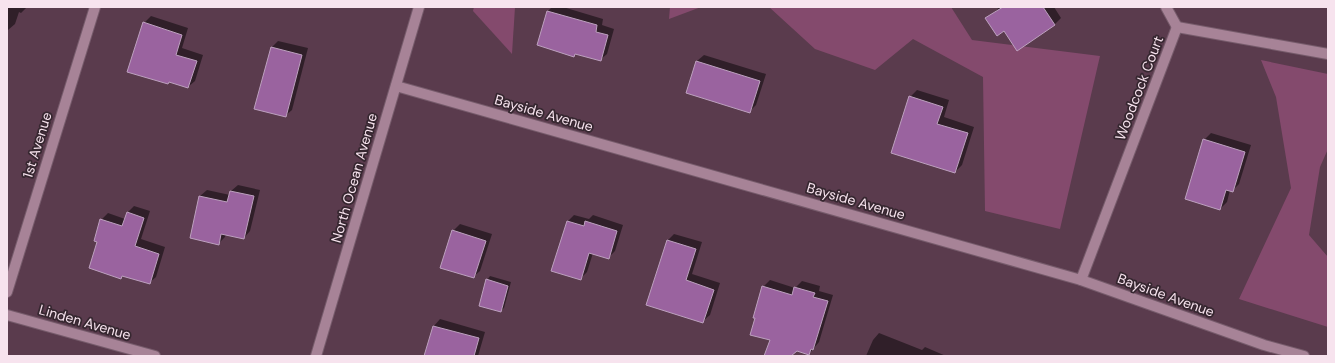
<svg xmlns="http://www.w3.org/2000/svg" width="1335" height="363" font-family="'DM Sans',sans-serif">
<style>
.green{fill:#844a6d}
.shadow{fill:#0007}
.building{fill:#9a639f;stroke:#bda1bf}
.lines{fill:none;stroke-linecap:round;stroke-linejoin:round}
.street-casing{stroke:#765b6b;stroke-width:12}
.secondary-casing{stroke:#765b6b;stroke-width:12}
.street{stroke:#a78397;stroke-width:10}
.secondary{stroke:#a78397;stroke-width:10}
.labels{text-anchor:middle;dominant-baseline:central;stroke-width:3.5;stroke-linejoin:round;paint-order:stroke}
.street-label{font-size:14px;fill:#f7e3ee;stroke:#362730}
</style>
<rect width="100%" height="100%" fill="#5a3b4d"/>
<g class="green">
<polygon points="474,7 515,7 512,54 473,11"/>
<polygon points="670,7 701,7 669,19"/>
<polygon points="769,7 951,7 972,40 1100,56 1060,229 985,211 983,77 913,39 875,70 815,49"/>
<polygon points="1261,60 1328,74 1328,149 1320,167 1309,235 1328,257 1328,327 1239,299 1291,188 1276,97"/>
</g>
<g class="shadow">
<polygon points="7,7 27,7 21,13 19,12 15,24 8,30"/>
<polygon points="552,7 563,7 603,19 602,25 614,29 607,54 600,60 576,53 574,55 548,11"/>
<polygon points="997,7 1054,7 1061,18 1055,24 1017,49 1004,30 987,19 998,9"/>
<polygon points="151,16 188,28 182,48 203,55 195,81 188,87 170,81 168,83 144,23"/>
<polygon points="278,41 308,48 292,110 285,116 272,47"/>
<polygon points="704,55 766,74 756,105 749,112 687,92 697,61"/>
<polygon points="917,90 949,100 944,117 974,127 962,165 955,172 910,97"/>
<polygon points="1211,133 1251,145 1239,184 1232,191 1230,190 1227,202 1220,209 1204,140"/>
<polygon points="238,185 260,190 250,231 244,238 226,234 225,237 218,244 200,196 207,190 230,195 231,191"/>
<polygon points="134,206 150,211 141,239 165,247 156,277 149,283 123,275 121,277 98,242 101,220 108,213 125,219 128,212"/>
<polygon points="574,215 589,219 593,215 623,225 615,251 608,258 593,253 587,272 580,279 568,221"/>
<polygon points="460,224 492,234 480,271 473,277 453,231"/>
<polygon points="674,234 702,242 692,274 720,283 710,315 703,321 668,240"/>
<polygon points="490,276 511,282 504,308 500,311 487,280"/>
<polygon points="770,280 795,288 802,281 820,286 819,291 833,295 819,342 809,354 797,350 790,356 765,356 771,340 763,287"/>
<polygon points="440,319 485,332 478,356 425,356 434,326"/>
<polygon points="879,333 922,350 925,347 946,356 866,356 873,340"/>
</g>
<g class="building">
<polygon points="1003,7 1043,7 1055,25 1017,51 1004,31 997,36 985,18"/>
<polygon points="547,11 597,25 596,32 608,35 601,61 575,54 574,57 537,45"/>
<polygon points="143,22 182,35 176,55 197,61 188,88 169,82 168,84 127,72"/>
<polygon points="271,47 302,55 286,117 254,109"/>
<polygon points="696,61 760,81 750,113 686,93"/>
<polygon points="909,96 943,107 937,124 968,133 955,173 891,153"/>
<polygon points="1203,139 1245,152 1233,192 1226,190 1220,210 1185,199"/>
<polygon points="230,191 254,196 244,239 221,234 219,245 190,238 199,196 227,202"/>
<polygon points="127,212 144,218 135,246 159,254 150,284 122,276 121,279 89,268 97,242 94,241 100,219 122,226"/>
<polygon points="567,221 584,226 585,221 617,231 609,259 589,253 581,280 551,271"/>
<polygon points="452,230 486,241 474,278 440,268"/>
<polygon points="667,240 696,249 686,280 714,290 703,323 646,305"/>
<polygon points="486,279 508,286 501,312 479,306"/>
<polygon points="762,286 792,295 794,287 815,293 813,297 828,301 813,350 811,349 809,355 797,351 791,356 764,356 770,340 750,335 755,318 753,318"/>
<polygon points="433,326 479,338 474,356 424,356"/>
</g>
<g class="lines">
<g class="street-casing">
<g id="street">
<polyline points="1166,7 1177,27"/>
<polyline points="1177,27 1328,54"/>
<polyline points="396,86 1081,280 1264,345 1304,356"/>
<polyline points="1081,280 1177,27"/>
<polyline points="7,292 95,7"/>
<polyline points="7,315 155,356"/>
</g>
</g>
<g class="secondary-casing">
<polyline id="secondary" points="316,356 419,7"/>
</g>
<use href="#street" class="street"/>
<use href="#secondary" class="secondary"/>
</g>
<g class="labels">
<g class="street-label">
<text transform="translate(1139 88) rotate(-69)">Woodcock Court</text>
<text transform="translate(544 113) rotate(16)">Bayside Avenue</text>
<text transform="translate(37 145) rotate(-73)">1st Avenue</text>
<text transform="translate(354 178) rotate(-74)">North Ocean Avenue</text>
<text transform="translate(856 201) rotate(16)">Bayside Avenue</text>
<text transform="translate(1166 295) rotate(20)">Bayside Avenue</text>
<text transform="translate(85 322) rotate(16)">Linden Avenue</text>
</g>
</g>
<rect width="1335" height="363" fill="none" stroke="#f7e3ee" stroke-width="16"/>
</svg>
